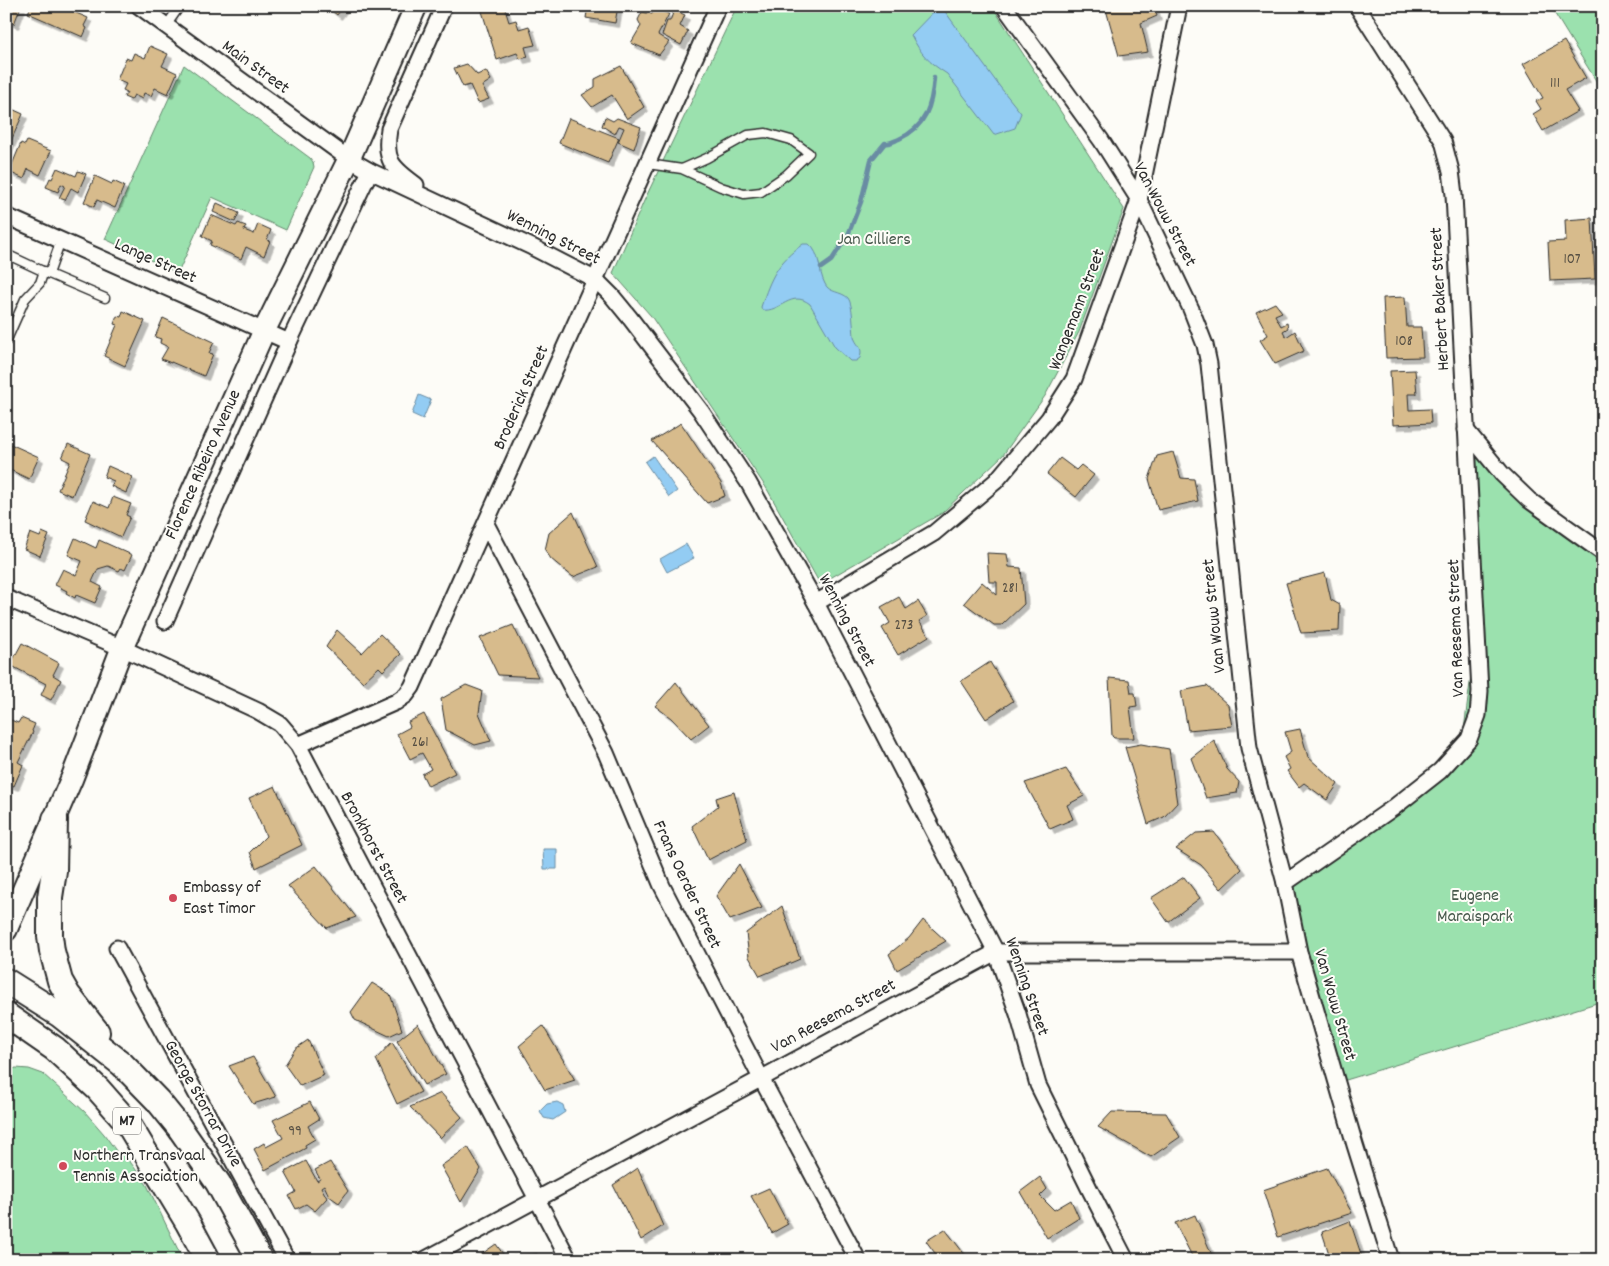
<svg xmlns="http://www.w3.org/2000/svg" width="1609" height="1266" font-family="Dekko,sans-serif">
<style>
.green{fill:#9be1ae;stroke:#63866c}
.water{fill:#93ccf3;stroke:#698ca3}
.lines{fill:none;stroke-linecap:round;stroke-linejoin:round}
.stream{stroke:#698ca3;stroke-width:4.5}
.building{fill:#d7bb8c;stroke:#2b2b2b;filter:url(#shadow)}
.service-casing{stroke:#2b2b2b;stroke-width:11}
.minor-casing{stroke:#2b2b2b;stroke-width:19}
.secondary-casing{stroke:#2b2b2b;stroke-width:25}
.primary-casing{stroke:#2b2b2b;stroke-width:28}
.service{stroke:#fdfcf7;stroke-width:8}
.minor{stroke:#fdfcf7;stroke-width:15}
.secondary{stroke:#fdfcf7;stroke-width:21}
.primary{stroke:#fdfcf7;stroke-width:24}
.poi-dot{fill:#d1495b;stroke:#fdfcf7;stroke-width:2}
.labels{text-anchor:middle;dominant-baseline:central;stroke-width:4;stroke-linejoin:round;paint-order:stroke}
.number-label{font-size:15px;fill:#564f43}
.shield{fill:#fdfcf7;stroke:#6a6a68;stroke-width:1}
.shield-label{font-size:16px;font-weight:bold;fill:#2b2b2b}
.street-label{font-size:18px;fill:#2b2b2b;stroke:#fdfcf7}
.park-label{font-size:18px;fill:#47584c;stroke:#fdfcf7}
.poi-label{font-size:18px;fill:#2b2b2b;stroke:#fdfcf7;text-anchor:start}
</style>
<defs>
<filter id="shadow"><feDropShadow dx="4.5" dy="4.5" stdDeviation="0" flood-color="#0004"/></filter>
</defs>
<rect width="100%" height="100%" fill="#fdfcf7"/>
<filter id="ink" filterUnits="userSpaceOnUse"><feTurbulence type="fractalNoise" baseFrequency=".02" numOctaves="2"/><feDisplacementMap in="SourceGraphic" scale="10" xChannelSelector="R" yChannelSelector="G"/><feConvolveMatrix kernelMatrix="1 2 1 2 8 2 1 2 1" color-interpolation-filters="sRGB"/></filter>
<g filter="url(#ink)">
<g class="green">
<polygon points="737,6 992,6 1124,209 1079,332 1045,396 1003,455 942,513 820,584 767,489 651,316 613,273 644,201"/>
<polygon points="1550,6 1603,6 1603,92"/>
<polygon points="184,65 310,158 313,162 314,167 286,230 212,197 178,273 105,239"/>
<polygon points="1475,456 1603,553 1603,1001 1333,1084 1284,885 1460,761 1481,597"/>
<polygon points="16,1068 29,1069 43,1074 85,1112 104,1134 119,1155 123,1152 147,1185 183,1260 6,1260 6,1071"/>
</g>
<g class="water">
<path d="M939,6H941L1000,87L1021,113L1015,128L994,135L947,74C928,62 921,54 911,35Z"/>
<path d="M803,244H809C821,254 818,271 825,284C829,293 841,291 848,298C853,304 853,328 854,336C855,345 864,346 860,358L856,361H850L835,347L810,304C791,289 780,313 762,310L761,307C771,277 777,263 803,244Z"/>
<polygon points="419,395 431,400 423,419 412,414"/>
<polygon points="653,456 677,491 669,497 645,462"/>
<polygon points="686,544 694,558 667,572 660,559"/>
<polygon points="543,849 557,849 557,869 544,869"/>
<polygon points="557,1102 563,1105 565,1112 553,1120 544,1118 540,1111 547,1104"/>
</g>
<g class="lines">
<path class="stream" d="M821,268L831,261L848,235L861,202L871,160L885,143C890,144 894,141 899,139C926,127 932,105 934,78"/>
</g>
<g class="building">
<polygon points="6,6 21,6 14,24 6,21"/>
<polygon points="31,6 68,6 67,9 88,18 84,26 87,28 83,37 28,13"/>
<polygon points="326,6 344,6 337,15"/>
<polygon points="488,6 501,6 505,9 509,22 516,20 519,29 529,26 535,45 525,47 528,57 520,59 517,53 497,60 481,8"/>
<polygon points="588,6 618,6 615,23 586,18"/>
<polygon points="1105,6 1154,6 1157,16 1141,23 1148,52 1119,56"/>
<polygon points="656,9 669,14 658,35 669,42 659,55 631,43 641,26 638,20 642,12 652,14"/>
<polygon points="674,10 685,15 680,26 688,31 681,45 662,35 667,21 670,21"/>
<polygon points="1564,41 1586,78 1565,90 1578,111 1543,131 1533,114 1541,109 1536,101 1543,98 1523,64"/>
<polygon points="150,46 168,54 162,66 177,73 168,94 155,88 151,96 144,93 142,99 134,95 131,100 124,97 127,92 123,90 126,84 117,80 126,58 131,60 134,53 145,58"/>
<polygon points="467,64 477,75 486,71 491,80 482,86 489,99 478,103 470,85 463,87 454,68"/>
<polygon points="621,66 644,107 627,119 612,95 592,107 582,95 595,87 595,79"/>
<polygon points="12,109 23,114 6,152 6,122"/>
<polygon points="605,117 613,121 617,118 641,127 634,149 618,142 624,128 619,126 615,134 602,126"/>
<polygon points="569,118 619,138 608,163 559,143"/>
<polygon points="27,141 51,151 40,175 28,169 24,179 9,172 21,143 25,145"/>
<polygon points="57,168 76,176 78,171 86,174 78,192 71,188 65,200 59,198 65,186 61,184 58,192 46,187 50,178 52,179"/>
<polygon points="95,176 112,184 113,181 124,186 115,208 97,200 94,207 84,202"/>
<polygon points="217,203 239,213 235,222 213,212"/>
<polygon points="211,215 236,226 238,223 246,226 244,230 254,234 258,224 271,230 267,240 270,241 264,256 246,247 241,259 210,245 212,241 202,236"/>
<polygon points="1592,218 1595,279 1550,281 1548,242 1566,241 1565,220"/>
<polygon points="1405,297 1407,327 1421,327 1423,357 1386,358 1383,298"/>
<polygon points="1275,303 1282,312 1275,315 1281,326 1287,323 1288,328 1283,331 1286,337 1295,331 1304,351 1275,364 1260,340 1268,335 1256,312"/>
<polygon points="123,311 145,321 125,366 104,356 117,325 114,324 117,316 121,317"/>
<polygon points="163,318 214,342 209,353 213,354 204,376 171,362 171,363 161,359 168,347 160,343 161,339 155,337"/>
<polygon points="1415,370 1417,394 1408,394 1409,410 1430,409 1431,423 1393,425 1390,371"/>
<polygon points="681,423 721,483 725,496 707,503 652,441"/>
<polygon points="6,442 39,457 29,479 6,468"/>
<polygon points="68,444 90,454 72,496 58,490 70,462 62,458"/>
<polygon points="1173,452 1181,478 1194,479 1198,501 1158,510 1149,479 1157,456"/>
<polygon points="1060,458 1076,470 1081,465 1094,475 1076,497 1047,474"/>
<polygon points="108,466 133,477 126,493 111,486 114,481 104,477"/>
<polygon points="113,497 131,504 126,515 130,517 121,537 85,520 93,501 109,508"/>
<polygon points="573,512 598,567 573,577 551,559 545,550 549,533"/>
<polygon points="42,532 49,535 40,556 24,549 30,533 40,537"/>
<polygon points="75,538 96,548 99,540 132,555 125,570 121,568 119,571 108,566 98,569 92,582 102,587 95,603 76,595 75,598 66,593 67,591 55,585 63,569 76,575 82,561 68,555"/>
<polygon points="987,553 1007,554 1009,567 1021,568 1024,604 1002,625 994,625 964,603 982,582 997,595 997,582 989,582"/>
<polygon points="1325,573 1331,600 1340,605 1339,631 1301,633 1286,583"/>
<polygon points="899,597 906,609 918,601 927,616 919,621 929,636 898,655 882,628 890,623 881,607"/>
<polygon points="513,625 538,677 498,675 480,638"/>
<polygon points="337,630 362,653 380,634 401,654 383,671 379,667 363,682 326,647"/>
<polygon points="22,643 59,663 53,675 61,680 51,700 41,695 46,684 10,665"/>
<polygon points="990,662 1013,701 986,719 961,681"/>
<polygon points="1109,678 1129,680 1131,693 1135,693 1137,706 1130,707 1134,738 1114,738 1112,736"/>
<polygon points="676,682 709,725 691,739 671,718 655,706"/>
<polygon points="466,685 482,691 479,713 491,741 475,745 446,730 441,699"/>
<polygon points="1207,686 1228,705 1232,726 1188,730 1181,691"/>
<polygon points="424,714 455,773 428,786 422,774 431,769 422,753 410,759 397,734 410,727 408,722"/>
<polygon points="6,718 18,723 21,718 35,724 32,731 33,732 18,762 23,765 14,786 6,783"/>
<polygon points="1300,729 1308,757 1338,784 1327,800 1304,783 1299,787 1287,771 1290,769 1284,757 1291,752 1285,732"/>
<polygon points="1214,740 1227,769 1239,782 1237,793 1206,798 1191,758"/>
<polygon points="1141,744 1169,749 1177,803 1164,817 1148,824 1125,747"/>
<polygon points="1066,769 1084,796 1067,805 1073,819 1050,829 1025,783"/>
<polygon points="275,786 302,845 256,868 250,852 266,836 249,798"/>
<polygon points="734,792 747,840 708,860 692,826 718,806 716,798"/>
<polygon points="1214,832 1242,869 1221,889 1201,865 1176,849 1196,833"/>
<polygon points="739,864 762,908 730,920 716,896"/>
<polygon points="316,866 356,917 327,928 288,886"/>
<polygon points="1184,877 1200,898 1168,922 1151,898"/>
<polygon points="782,906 800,959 760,976 749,957 746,933"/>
<polygon points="923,920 946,941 897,970 889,954 909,938"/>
<polygon points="372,983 390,994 402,1030 389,1036 355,1020 351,1012"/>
<polygon points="418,1024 446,1074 424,1085 397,1041"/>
<polygon points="543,1026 575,1080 545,1090 519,1046"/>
<polygon points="308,1040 324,1075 300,1086 285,1065 295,1049"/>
<polygon points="392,1042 421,1092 397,1104 376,1059"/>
<polygon points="253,1057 276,1097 253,1104 229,1066"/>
<polygon points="441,1093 462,1117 440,1138 410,1107"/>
<polygon points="310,1102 319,1119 308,1126 315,1139 305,1145 306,1148 265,1170 254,1149 264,1143 266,1147 283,1138 273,1120"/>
<polygon points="1112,1112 1166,1113 1180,1137 1151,1157 1098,1127"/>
<polygon points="468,1147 481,1169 461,1202 441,1166"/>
<polygon points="306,1161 317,1181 320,1179 315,1170 330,1162 348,1191 339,1203 329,1196 324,1185 321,1187 327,1198 315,1211 306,1204 296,1209 289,1196 296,1192 285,1172"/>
<polygon points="638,1168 663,1226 641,1240 613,1185"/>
<polygon points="1327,1168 1352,1213 1278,1237 1263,1190"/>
<polygon points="1040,1177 1047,1189 1040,1196 1054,1210 1071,1200 1079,1218 1047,1238 1020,1192"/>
<polygon points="769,1188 788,1224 772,1233 751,1196"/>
<polygon points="1195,1215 1214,1260 1194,1260 1175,1223"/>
<polygon points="1350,1221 1363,1260 1331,1260 1322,1232"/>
<polygon points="945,1229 969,1260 940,1260 926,1241"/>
<polygon points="496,1244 505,1257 537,1254 540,1260 473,1260"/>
</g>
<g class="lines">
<g class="service-casing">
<g id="service">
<polyline points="166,26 180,6"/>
<polyline points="648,164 682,169 721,187 744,194 761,192 786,175 809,153 791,140 766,133 748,135 707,158 682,169"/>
<polyline points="6,254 49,274 61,240"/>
<polyline points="49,274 105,298"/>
<polyline points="6,342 25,299 40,283 44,271"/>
</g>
</g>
<g class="minor-casing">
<g id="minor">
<polyline points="139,6 349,159 370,171 532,247 596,280 612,296 630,318 701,411 748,482 816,603 996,952 1018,1014 1038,1085 1091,1192 1126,1260"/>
<polyline points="1004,6 1101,140 1139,200 1191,309 1205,345 1209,364 1249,748 1285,883 1299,952 1355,1145 1391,1260"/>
<path d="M416,185C391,167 384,160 389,129L444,6"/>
<polyline points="6,216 289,342"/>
<polyline points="1466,430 1502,474 1529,500 1603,553"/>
<polyline points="486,524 606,753 662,886 761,1078 858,1260"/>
<polyline points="6,598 122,648 258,711 280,724 298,745 569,1260"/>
<polyline points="816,603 934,533 996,481 1049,418 1074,379 1139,200 1179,6"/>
<polyline points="165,621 289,342 370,171"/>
<polyline points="298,745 396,702 406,695 412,687 718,6"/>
<polyline points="1285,883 1393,808 1440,771 1469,739 1478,715 1480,691 1454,195 1451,171 1443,141 1357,6"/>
<polyline points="117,948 287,1260"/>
<polyline points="424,1260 996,952 1299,952"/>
</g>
</g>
<g class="secondary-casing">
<polyline id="secondary" points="6,930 72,778 122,648 264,331 349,159 416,6"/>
</g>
<g class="primary-casing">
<g id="primary">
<polyline points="55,819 54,871 50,897 50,936 52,951 60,981 68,995 97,1032"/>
<polyline points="6,981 60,1015 122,1064 158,1101 179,1127 218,1183 260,1260"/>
<polyline points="6,1015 55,1049 98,1089 127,1122 188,1223 208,1260"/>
</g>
</g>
<use href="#service" class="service"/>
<use href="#minor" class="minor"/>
<use href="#secondary" class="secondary"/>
<use href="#primary" class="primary"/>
</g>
</g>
<g class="poi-dot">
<circle cx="173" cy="898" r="5"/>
<circle cx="63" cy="1166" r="5"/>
</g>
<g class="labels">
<g class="number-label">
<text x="1555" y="84">111</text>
<text x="1572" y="260">107</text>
<text x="1404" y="342">108</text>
<text x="1010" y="589">281</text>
<text x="904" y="626">273</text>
<text x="420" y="743">261</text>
<text x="295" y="1132">99</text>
</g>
<rect class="shield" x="113" y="1107.5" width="28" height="27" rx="4"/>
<g class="shield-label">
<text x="127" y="1121">M7</text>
</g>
<g class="street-label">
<text transform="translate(255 68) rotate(36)">Main Street</text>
<text transform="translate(1164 215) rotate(62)">Van Wouw Street</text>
<text transform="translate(553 238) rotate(27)">Wenning Street</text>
<text transform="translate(155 262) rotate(24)">Lange Street</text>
<text transform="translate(1441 299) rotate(-93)">Herbert Baker Street</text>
<text transform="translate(1078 310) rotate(-69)">Wangemann Street</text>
<text transform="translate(522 398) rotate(-66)">Broderick Street</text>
<text transform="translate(204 465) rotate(-66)">Florence Ribeiro Avenue</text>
<text transform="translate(1215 616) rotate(-96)">Van Wouw Street</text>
<text transform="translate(846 621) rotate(62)">Wenning Street</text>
<text transform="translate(1457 628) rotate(-92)">Van Reesema Street</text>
<text transform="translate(373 848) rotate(62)">Bronkhorst Street</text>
<text transform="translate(686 885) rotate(65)">Frans Oerder Street</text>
<text transform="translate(1026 987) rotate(71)">Wenning Street</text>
<text transform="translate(1334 1005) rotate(74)">Van Wouw Street</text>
<text transform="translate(834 1017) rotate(-28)">Van Reesema Street</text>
<text transform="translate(202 1104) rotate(61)">George Storrar Drive</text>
</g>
<g class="park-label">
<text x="874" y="240">Jan Cilliers</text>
<text x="1475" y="896">Eugene<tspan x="1475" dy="21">Maraispark</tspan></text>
</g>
<g class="poi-label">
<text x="183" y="888">Embassy of<tspan x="183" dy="21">East Timor</tspan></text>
<text x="73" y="1156">Northern Transvaal<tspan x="73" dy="21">Tennis Association</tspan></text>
</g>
</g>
<rect width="1609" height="1266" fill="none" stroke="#fdfcf7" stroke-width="25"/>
<rect x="12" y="12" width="1584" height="1241" fill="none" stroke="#2b2b2b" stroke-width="2" filter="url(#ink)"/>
</svg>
